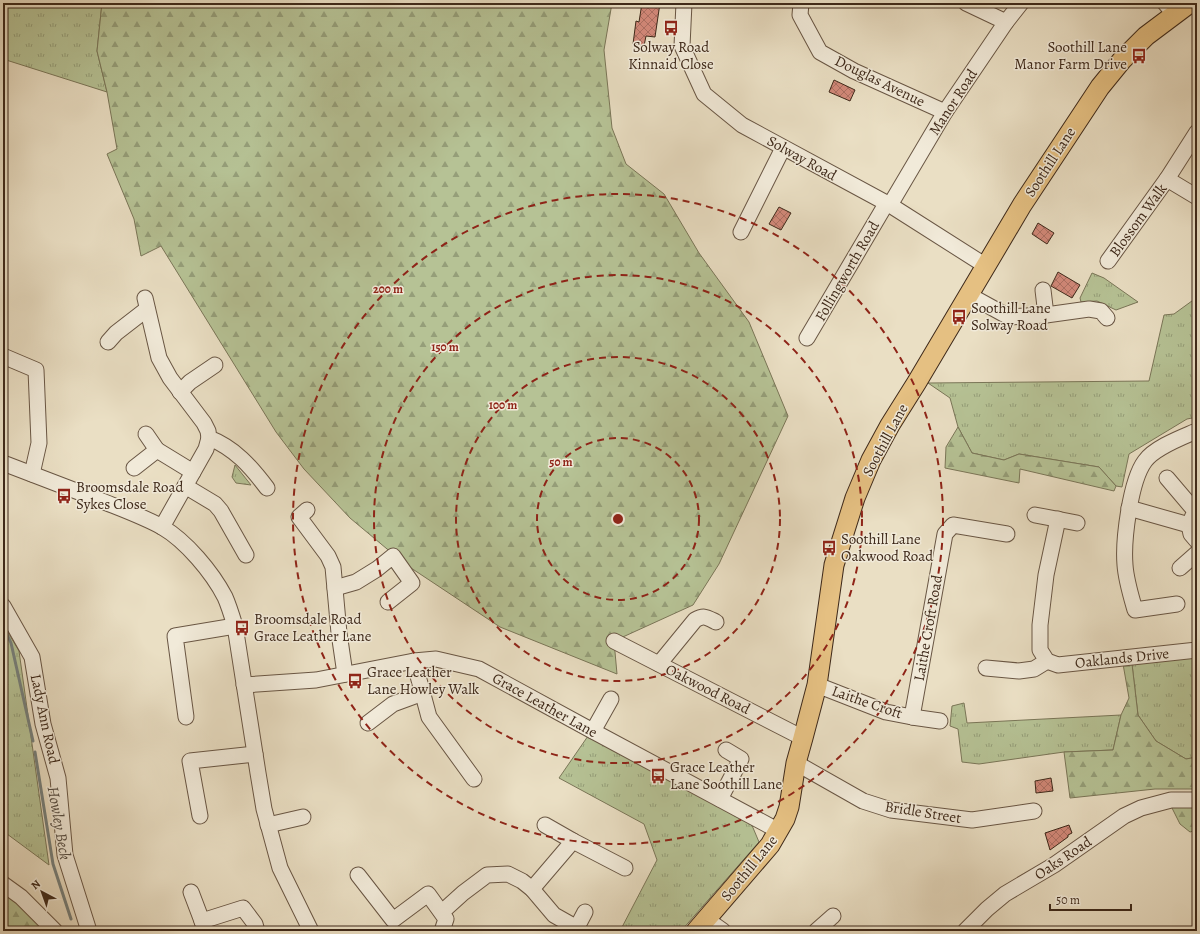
<svg xmlns="http://www.w3.org/2000/svg" width="1200" height="934" font-family="Alegreya,serif">
<style>
.grass{fill:url(#grass-tufts);stroke:#7a7658}
.forest{fill:url(#forest-firs);stroke:#7a7658}
.lines{fill:none;stroke-linecap:round;stroke-linejoin:round}
.stream{stroke:#76807c;stroke-width:3}
.building{fill:url(#building-cross-hatch);stroke:#3e291a}
.minor-casing{stroke:#695644;stroke-width:17}
.major-casing{stroke:#3e291a;stroke-width:21}
.minor{stroke:#f1ead9;stroke-width:15}
.major{stroke:#e5c082;stroke-width:19}
.ring{fill:none;stroke:#8f2418;stroke-width:2;stroke-dasharray:7 5}
.labels{text-anchor:middle;dominant-baseline:central;stroke-width:3;stroke-linejoin:round;paint-order:stroke}
.poi-label{font-size:15px;fill:#3e291a;stroke:#f1ead9;text-anchor:start}
.street-label{font-size:15px;fill:#3e291a;stroke:#f1ead9}
.water-label{font-size:16px;font-style:italic;fill:#554d43;stroke:#f1ead9}
.centre{fill:#8f2418;stroke:#f1ead9;stroke-width:2}
.ring-label{font-size:12px;text-anchor:middle;font-weight:bold;fill:#8f2418;stroke:#f1ead9;stroke-width:3;stroke-linejoin:round;paint-order:stroke}
</style>
<defs>
<pattern id="grass-tufts" width="24" height="20" patternUnits="userSpaceOnUse"><rect width="24" height="20" fill="#b6c295"/><path d="M3 7l-1-3M5 7V3M7 7l1-3M15 17l-1-3M17 17v-4M19 17l1-3" fill="none" stroke="#959e79"/></pattern>
<pattern id="forest-firs" width="22" height="20" patternUnits="userSpaceOnUse"><rect width="22" height="20" fill="#b6c295"/><path d="M5 1l3.5 6h-7zM16 11l3.5 6h-7z" fill="#959e79"/></pattern>
<pattern id="building-cross-hatch" width="8" height="8" patternUnits="userSpaceOnUse"><rect width="8" height="8" fill="#d3897a"/><path d="M0 0l8 8M0 8l8-8" fill="none" stroke="#ad7063"/></pattern>
</defs>
<rect width="100%" height="100%" fill="#eadfc4"/>
<filter id="stains"><feTurbulence type="fractalNoise" baseFrequency=".005" numOctaves="4"/><feColorMatrix values="0 0 0 0 .2 0 0 0 0 .09 0 0 0 0 .02 0 0 0 .5 -.17"/></filter>
<radialGradient id="worn" r=".72"><stop offset=".6" stop-color="#630" stop-opacity="0"/><stop offset="1" stop-color="#630" stop-opacity=".3"/></radialGradient>
<g class="grass">
<polygon points="3,3 102,3 97,51 107,92 3,59"/>
<polygon points="1092,273 1104,278 1138,302 1116,310 1097,301 1081,302 1080,298"/>
<polygon points="1196,298 1197,299 1197,417 1187,419 1129,454 1122,487 1116,486 1099,467 1019,454 1004,460 972,453 958,427 950,398 928,383 1149,381 1164,315 1174,314"/>
<polygon points="235,465 251,485 236,483 232,477"/>
<polygon points="3,624 19,651 49,865 3,831"/>
<polygon points="1197,656 1197,757 1186,759 1156,741 1138,715 1132,664"/>
<polygon points="964,703 967,723 1121,715 1113,750 1064,752 979,764 962,762 958,729 950,726 952,706"/>
<polygon points="588,736 751,823 759,842 681,931 620,931 657,860 644,824 559,778"/>
</g>
<g class="forest">
<polygon points="102,3 612,3 604,50 612,128 626,164 664,194 699,253 749,322 788,416 719,564 693,605 614,641 617,674 500,627 405,564 350,518 304,469 276,432 161,246 141,256 134,219 107,154 117,149 107,92 97,51"/>
<polygon points="958,427 972,453 1004,460 1019,454 1099,467 1116,486 1114,491 1020,469 1019,483 945,468 946,447"/>
<polygon points="1123,664 1132,664 1138,715 1156,741 1186,759 1197,757 1197,789 1155,789 1070,798 1064,752 1113,750 1121,715 1129,698"/>
<polygon points="1197,803 1197,830 1190,832 1180,824 1171,806"/>
<polygon points="3,893 17,903 46,931 3,931"/>
</g>
<g class="lines">
<g class="stream">
<polyline points="3,625 11,643 33,741"/>
<polyline points="35,752 53,864 71,919"/>
</g>
</g>
<g class="building">
<polygon points="642,3 660,3 655,37 646,36 644,46 633,44 636,21 639,22"/>
<polygon points="834,80 855,90 850,101 829,92"/>
<polygon points="779,207 791,213 781,230 769,224"/>
<polygon points="1038,223 1054,233 1047,244 1032,234"/>
<polygon points="1058,272 1080,285 1072,298 1051,286"/>
<polygon points="1051,778 1053,791 1036,793 1035,781"/>
<polygon points="1069,825 1072,833 1068,835 1068,837 1050,850 1045,833"/>
</g>
<g class="lines">
<g class="minor-casing">
<g id="minor">
<polyline points="684,3 682,46 704,94 742,125 890,205 986,266"/>
<polyline points="801,3 800,15 820,52 854,71 945,112"/>
<polyline points="966,3 1006,22"/>
<polyline points="1165,3 1174,14"/>
<polyline points="1197,132 1167,179 1197,197"/>
<polyline points="890,205 945,112 1006,22 1021,3"/>
<polyline points="741,232 783,148"/>
<polyline points="1108,261 1167,179"/>
<polyline points="1043,290 1046,315"/>
<polyline points="969,295 1009,317 1046,315 1089,309 1101,311 1107,318"/>
<path d="M145,298L159,358L170,378L204,423L208,431L209,438C235,448 251,467 267,488"/>
<polyline points="807,338 886,204"/>
<polyline points="108,342 116,333 147,309"/>
<polyline points="3,356 36,370 39,443 32,474"/>
<polyline points="180,392 190,382 215,365"/>
<polyline points="146,434 157,450"/>
<path d="M3,463C34,475 66,487 97,499C119,508 142,516 162,527C186,541 212,572 225,597C229,606 232,616 235,626L258,773L264,809L280,868L311,931"/>
<polyline points="134,468 157,450 193,472"/>
<polyline points="1167,478 1195,511 1189,525 1191,534 1197,541"/>
<polyline points="185,486 215,504 221,511 246,555"/>
<polyline points="1129,508 1189,525"/>
<polyline points="307,510 299,517 328,556 333,567 339,633 345,674"/>
<polyline points="1035,515 1077,523"/>
<polyline points="1058,519 1046,575 1040,625 1040,650 1047,661 1058,665 1197,650"/>
<polyline points="162,527 206,449 209,438"/>
<polyline points="1180,568 1197,553"/>
<polyline points="335,588 356,582 377,569 393,556 412,583 388,602"/>
<path d="M1177,604L1135,610C1131,596 1126,580 1125,565C1123,541 1130,481 1145,461C1154,448 1180,438 1194,432L1197,434"/>
<polyline points="3,606 32,657 43,724 58,778 65,855 89,931"/>
<polyline points="614,641 803,738"/>
<polyline points="414,661 429,717 474,779"/>
<path d="M659,664L695,620C704,615 706,617 716,622"/>
<polyline points="986,668 1019,671 1034,669 1047,661"/>
<polyline points="244,685 316,680 414,661 436,659 479,669 589,729 779,831"/>
<polyline points="817,685 886,712 912,717 940,721"/>
<polyline points="186,717 175,636 235,626"/>
<polyline points="912,717 945,534 953,525 1007,534"/>
<polyline points="368,723 393,704 423,693"/>
<polyline points="593,731 611,699"/>
<polyline points="796,763 863,801 891,810 972,820 1034,811"/>
<polyline points="720,799 741,759 726,750"/>
<polyline points="200,816 190,761 255,754"/>
<polyline points="268,825 303,817"/>
<polyline points="545,825 573,841"/>
<polyline points="358,875 393,920 428,894 446,919 442,931"/>
<polyline points="3,884 21,897 55,931"/>
<polyline points="532,889 573,841 625,868"/>
<polyline points="191,892 202,921"/>
<polyline points="442,912 463,893 487,875 508,874 522,881 532,889 554,915 577,928"/>
<polyline points="706,919 723,931"/>
<polyline points="205,931 202,921 243,908 255,924 257,931"/>
<polyline points="575,931 585,912"/>
<polyline points="816,931 833,916"/>
<polyline points="965,931 987,909 1005,894 1054,865 1124,816 1141,808 1171,800 1197,800"/>
</g>
</g>
<g class="major-casing">
<polyline id="major" points="696,931 770,845 785,819 789,807 796,763 803,738 817,685 834,565 855,498 871,460 890,425 917,382 1022,205 1100,87 1122,60 1146,36 1190,3"/>
</g>
<use href="#minor" class="minor"/>
<use href="#major" class="major"/>
</g>
<g class="ring">
<circle cx="618" cy="519" r="81"/>
<circle cx="618" cy="519" r="162"/>
<circle cx="618" cy="519" r="244"/>
<circle cx="618" cy="519" r="325"/>
</g>
<defs>
<g id="bus-bare" transform="scale(1.2)"><path d="M-5-6H5V4H4V6H2V4H-2V6H-4V4H-5ZM-3.5-4V0h7V-4ZM-3.5 1.2v1.5H-2V1.2ZM2 1.2v1.5H3.5V1.2Z" fill="#8f2418" stroke="#f1ead9" stroke-width="2.5" paint-order="stroke"/></g>
</defs>
<g fill-rule="evenodd">
<use href="#bus-bare" x="671" y="28"/>
<use href="#bus-bare" x="1139" y="56"/>
<use href="#bus-bare" x="959" y="317"/>
<use href="#bus-bare" x="64" y="496"/>
<use href="#bus-bare" x="829" y="548"/>
<use href="#bus-bare" x="242" y="628"/>
<use href="#bus-bare" x="355" y="681"/>
<use href="#bus-bare" x="658" y="776"/>
</g>
<g class="labels">
<g class="poi-label">
<text x="671" y="47" text-anchor="middle">Solway Road<tspan x="671" dy="17">Kinnaid Close</tspan></text>
<text x="1127" y="47" text-anchor="end">Soothill Lane<tspan x="1127" dy="17">Manor Farm Drive</tspan></text>
<text x="971" y="308">Soothill Lane<tspan x="971" dy="17">Solway Road</tspan></text>
<text x="76" y="487">Broomsdale Road<tspan x="76" dy="17">Sykes Close</tspan></text>
<text x="841" y="539">Soothill Lane<tspan x="841" dy="17">Oakwood Road</tspan></text>
<text x="254" y="619">Broomsdale Road<tspan x="254" dy="17">Grace Leather Lane</tspan></text>
<text x="367" y="672">Grace Leather<tspan x="367" dy="17">Lane Howley Walk</tspan></text>
<text x="670" y="767">Grace Leather<tspan x="670" dy="17">Lane Soothill Lane</tspan></text>
</g>
<g class="street-label">
<text transform="translate(880 81) rotate(26)">Douglas Avenue</text>
<text transform="translate(953 102) rotate(-57)">Manor Road</text>
<text transform="translate(802 158) rotate(29)">Solway Road</text>
<text transform="translate(1050 162) rotate(-57)">Soothill Lane</text>
<text transform="translate(1138 220) rotate(-54)">Blossom Walk</text>
<text transform="translate(847 271) rotate(-60)">Follingworth Road</text>
<text transform="translate(885 440) rotate(-62)">Soothill Lane</text>
<text transform="translate(928 628) rotate(-80)">Laithe Croft Road</text>
<text transform="translate(1122 658) rotate(-6)">Oaklands Drive</text>
<text transform="translate(708 689) rotate(27)">Oakwood Road</text>
<text transform="translate(867 702) rotate(19)">Laithe Croft</text>
<text transform="translate(545 705) rotate(29)">Grace Leather Lane</text>
<text transform="translate(45 719) rotate(78)">Lady Ann Road</text>
<text transform="translate(923 812) rotate(9)">Bridle Street</text>
<text transform="translate(1063 858) rotate(-34)">Oaks Road</text>
<text transform="translate(749 868) rotate(-51)">Soothill Lane</text>
</g>
<g class="water-label">
<text transform="translate(59 823) rotate(80)">Howley Beck</text>
</g>
</g>
<circle cx="618" cy="519" r="6" class="centre"/>
<g class="ring-label">
<text x="388" y="293">200 m</text>
<text x="445" y="351">150 m</text>
<text x="503" y="409">100 m</text>
<text x="561" y="466">50 m</text>
</g>
<rect width="1200" height="934" fill="none" stroke="#eadfc4" stroke-width="16"/>
<rect x="4" y="4" width="1192" height="926" fill="none" stroke="#3e291a" stroke-width="2"/>
<rect x="8" y="8" width="1184" height="918" fill="none" stroke="#3e291a"/>
<g transform="translate(42 892) rotate(319)" stroke="#f1ead9" stroke-width="3" paint-order="stroke">
<path d="M0-3L7 15L0 10L-7 15Z" fill="#3e291a"/>
<text y="-6" font-size="11" font-weight="bold" text-anchor="middle" fill="#3e291a">N</text>
</g>
<path d="M1050 904v6h81v-6" fill="none" stroke="#3e291a" stroke-width="2"/>
<text x="1056" y="904" font-size="12" fill="#3e291a" stroke="#f1ead9" stroke-width="3" paint-order="stroke">50 m</text>
<rect width="100%" height="100%" filter="url(#stains)"/>
<rect width="100%" height="100%" fill="url(#worn)"/>
</svg>
